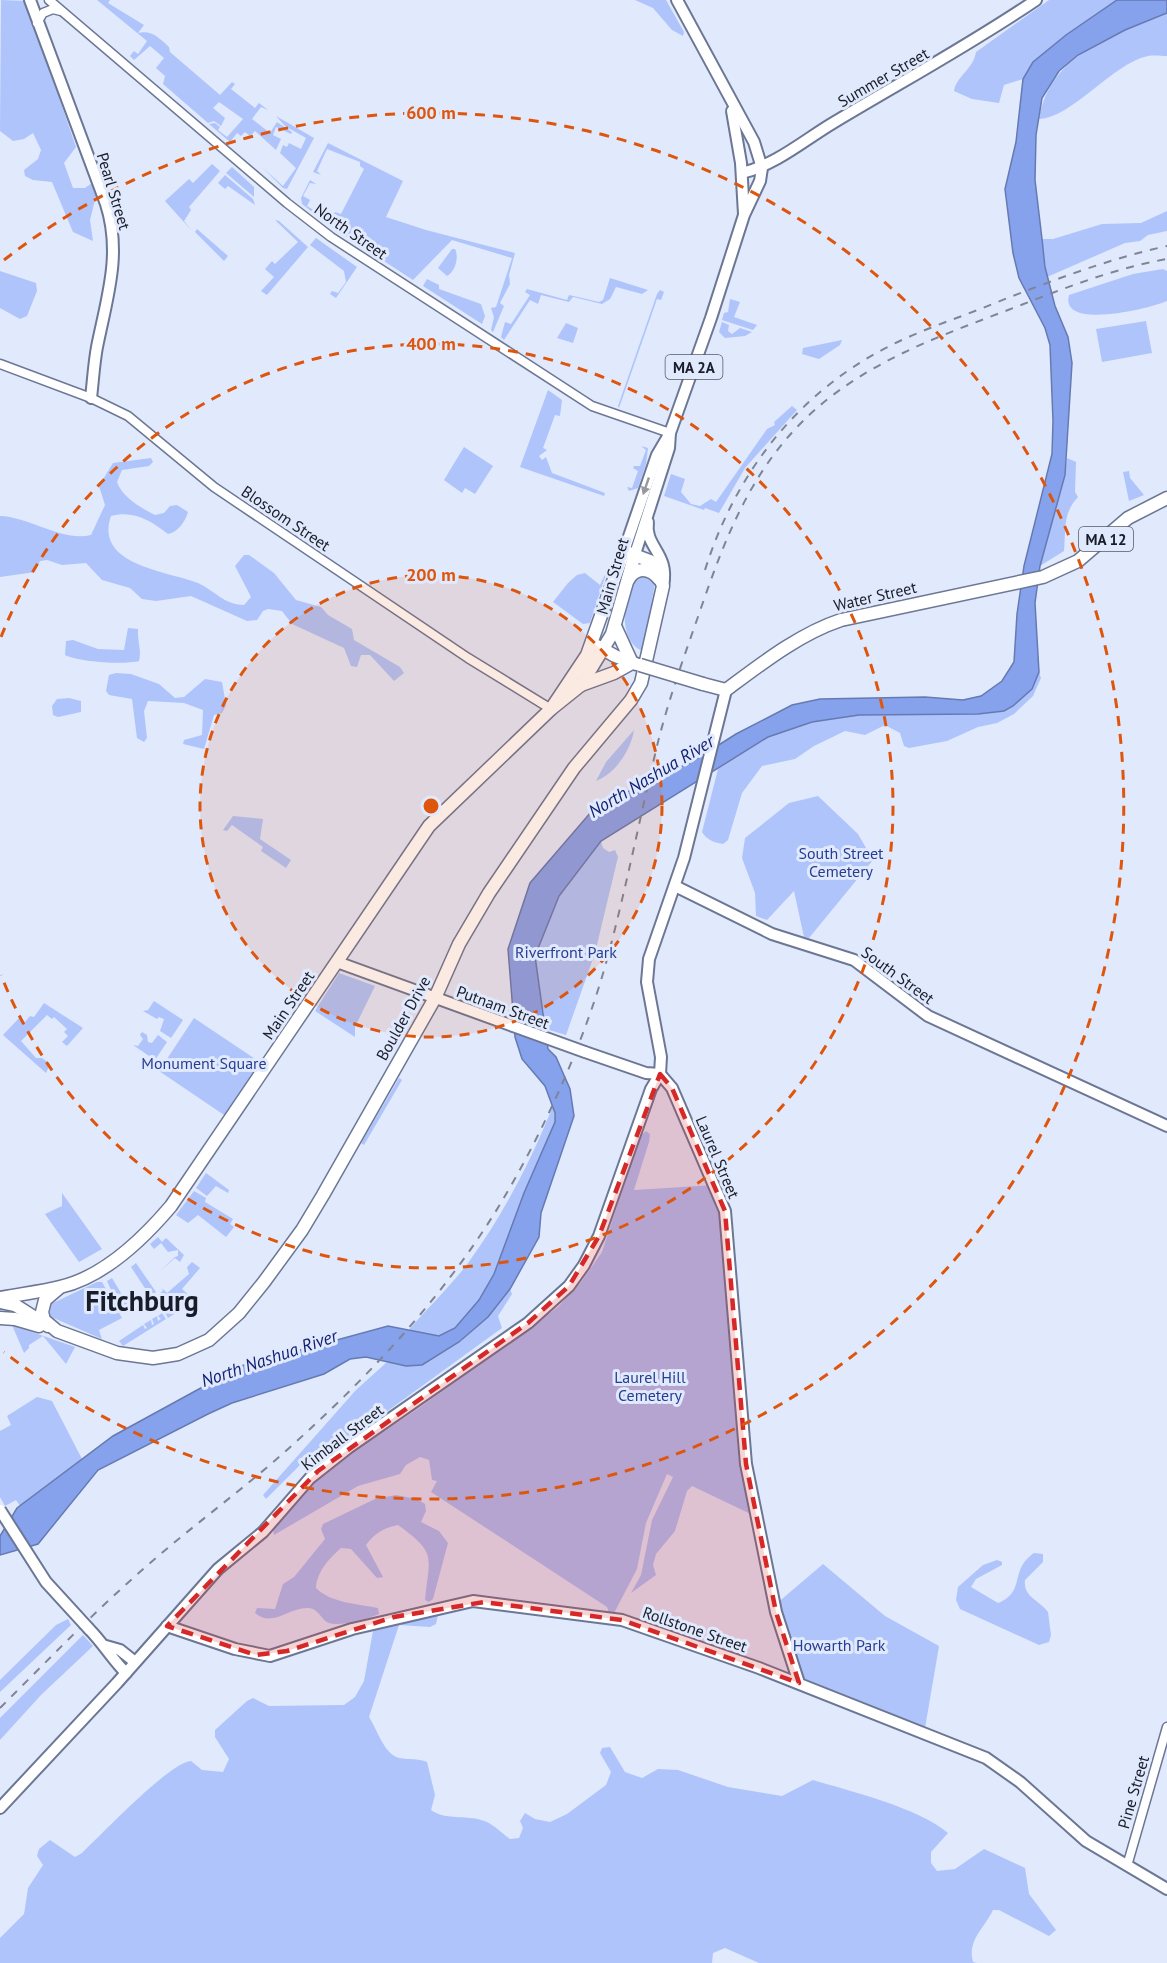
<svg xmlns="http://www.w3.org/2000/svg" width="1167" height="1963" font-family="'PT Sans',sans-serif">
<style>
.green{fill:#aec4fb}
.water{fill:#87a2ec;stroke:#667ab2;stroke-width:1.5}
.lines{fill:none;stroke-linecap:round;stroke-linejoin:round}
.minor-casing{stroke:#6b7794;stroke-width:11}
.major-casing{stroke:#6b7794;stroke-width:14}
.highway-casing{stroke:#6b7794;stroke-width:15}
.minor{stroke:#fff;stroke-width:8}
.major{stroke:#fff;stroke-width:10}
.highway{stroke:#fff;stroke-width:12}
.rail{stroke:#7f8595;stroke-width:2;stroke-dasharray:8 8;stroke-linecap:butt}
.major-bridge-casing{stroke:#6b7794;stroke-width:14;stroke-linecap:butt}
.highway-bridge-casing{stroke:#6b7794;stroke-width:15;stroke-linecap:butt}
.major-bridge{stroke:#fff;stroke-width:10}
.highway-bridge{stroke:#fff;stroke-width:12}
.oneway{fill:#98999f}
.marked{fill:#d62828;fill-opacity:0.2;stroke:#d62828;stroke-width:4.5;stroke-dasharray:12 8;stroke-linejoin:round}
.ring{fill:none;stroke:#de560d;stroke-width:3;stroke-dasharray:10 8}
.labels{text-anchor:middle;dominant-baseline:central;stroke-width:6;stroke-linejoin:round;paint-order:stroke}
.shield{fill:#e1e9fd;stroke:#555a69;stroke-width:1.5}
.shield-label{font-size:15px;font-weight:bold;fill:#191d29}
.street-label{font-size:16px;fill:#191d29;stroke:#e1e9fd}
.park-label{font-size:16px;fill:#273d91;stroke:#e1e9fd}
.water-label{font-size:18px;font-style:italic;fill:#111f71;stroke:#e1e9fd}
.town-label{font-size:28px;font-weight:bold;fill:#191d29;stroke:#e1e9fd}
.centre{fill:#de560d;stroke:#e1e9fd;stroke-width:3}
.ring-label{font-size:18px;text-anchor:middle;font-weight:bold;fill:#de560d;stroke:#e1e9fd;stroke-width:6;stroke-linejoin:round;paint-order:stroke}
</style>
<rect width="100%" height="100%" fill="#e1e9fd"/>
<g class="green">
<polygon points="1,0 26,1 76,147 64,163 73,188 85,188 92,183 96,196 90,220 93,241 73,232 52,182 33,180 25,176 24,170 38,159 41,150 33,133 24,139 13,141 0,131"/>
<path d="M97,0H110L108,3L144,25L138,33C152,30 159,38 169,47L170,52L220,95L232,82L235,84L231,89L255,108L259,103L268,110L261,107L252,119L270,133L277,122L292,132L291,134L276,127L273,135L281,139L276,150L255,131L250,136L245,132L241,136L237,133L230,142L209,124L215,123L220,127L218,130L227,137L243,119L219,102L213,108L225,118L221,126L214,121L208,123L163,84L165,76L156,68L164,58L150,46L134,60L130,56L134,51L138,54L147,41Z"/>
<polygon points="635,0 666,0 684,32 683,36 672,30 653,8"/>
<path d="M1049,0H1117L1066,35L1033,62L1023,79L1004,85L999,103L972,99L954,91C957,75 973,70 976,52Z"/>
<path d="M1167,13V56C1161,56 1154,55 1148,56C1113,63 1072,118 1039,119C1050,54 1113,35 1167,13Z"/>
<polygon points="276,116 314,138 287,189 283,188 262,167 283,186 296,168 280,153 283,145 287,147 289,143 301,149 306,138 285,126"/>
<polygon points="328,143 403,181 386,217 426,230 515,253 509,275 510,284 500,303 504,306 493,332 491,330 494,317 491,308 496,307 512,258 452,240 413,280 333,228 302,204 301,198 310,180 316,184 310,183 303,196 310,200 307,206 330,220 335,212 341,214 364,169 360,166 360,162 327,149 317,171 321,175 313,172"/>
<polygon points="212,164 220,171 189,207 191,210 184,221 192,231 165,201 189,179 193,183"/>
<polygon points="232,167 254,187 254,197 226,173"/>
<polygon points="225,175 253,199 255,205 228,186 225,189 218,183"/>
<polygon points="1167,211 1167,231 1148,235 1140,241 1125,243 1047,277 1042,239 1053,239 1102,224 1141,223"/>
<polygon points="275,220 279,221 308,247 267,295 261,291 274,277 265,269 272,261 275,264 298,242"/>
<polygon points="197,229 228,256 224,261 195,232"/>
<polygon points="316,238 357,267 336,298 330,294 332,291 338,293 346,282 344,271 310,245"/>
<path d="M452,249H455C459,256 456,271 447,276L438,268Z"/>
<path d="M1163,269L1167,271V301C1152,308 1059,331 1069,295L1133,274Z"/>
<polygon points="0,271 36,283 37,291 27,316 20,319 0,308"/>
<polygon points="610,278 648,290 642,294 616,287 610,299 602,304 573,297 569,302 541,295 538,304 530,300 504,340 501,337 505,322 511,324 530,295 525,292 527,289 567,300 569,295 599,302 603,300"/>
<polygon points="427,279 439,285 439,289 481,304 485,316 482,324 423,286"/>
<polygon points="660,290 664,292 661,300 657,299 619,408 618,406 657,294"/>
<polygon points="730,299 740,302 734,317 757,325 753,330 722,320 724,313 728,312"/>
<polygon points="1146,321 1152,353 1102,362 1096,329"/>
<polygon points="722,322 729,325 728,331 732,334 740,328 752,332 745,336 725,338 719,332"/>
<polygon points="566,323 578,328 573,343 557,338"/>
<polygon points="842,340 840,345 819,359 802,354 803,348"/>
<polygon points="548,390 562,400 560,416 555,415 543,448 547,450 539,456 542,460 546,457 552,473 605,493 604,496 520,467"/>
<polygon points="792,406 797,410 745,468 719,513 705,508 704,510 664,496 671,474 685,479 681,492 691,504 700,506 711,499 716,502 767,429 775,425 774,422"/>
<polygon points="641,446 648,448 646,464 638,488 629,491 627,487 632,488 638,471 633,468 634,466 640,466 646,450"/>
<polygon points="464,447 493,466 475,494 465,488 462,493 444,480"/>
<path d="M151,458L153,462L149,466L122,470L117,482C122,497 141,508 155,515L164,513L170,506L177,505L188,512C185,522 178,532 168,534C150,520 133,510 111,516C94,565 166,571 198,583C214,590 224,605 244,605L251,597L235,566L244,555H249L274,573L296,600L321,607L328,615L352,629L354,640L400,667L404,673L394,681L370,655H361L357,667L351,666L344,648L292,624L282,611L268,609L263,611L257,620L247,621L191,596L156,601L142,599L130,588L102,580L86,563L62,565L47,560L40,561L35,572L0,577V516C29,517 63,542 91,535L105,505L99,486L113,463Z"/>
<path d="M1067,458L1076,462L1075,492L1078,497C1062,514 1066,531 1064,551L1040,566L1065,475Z"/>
<polygon points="1129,471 1130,478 1144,495 1129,501 1123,472"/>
<polygon points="608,568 590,623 583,624 553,602 568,583 577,575 585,573 600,585"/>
<path d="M644,576L655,583L643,651C616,643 621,583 644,576Z"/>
<path d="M128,628L138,629C137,640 142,651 139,661C124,665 79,662 65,655L66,641L73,640L98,649L124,650Z"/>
<path d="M1039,672L1041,678L1033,696L1014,714L997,723L978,727L947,741L909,748L904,746L900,733L885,725L865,735L845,731L814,746L795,759L762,766L742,793L728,840L723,844C713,842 707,840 702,832L718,769L768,737L812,722L859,715L978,714L1004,711L1032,689Z"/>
<polygon points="116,673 131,674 159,684 175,698 184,697 205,679 222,682 226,705 222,713 214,715 204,749 183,744 184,740 202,735 203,710 184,703 148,701 144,711 147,738 144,742 137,738 132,699 109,695 106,691 109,675"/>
<polygon points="69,698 81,701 81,712 58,717 53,715 52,706 57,699"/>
<path d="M634,730C631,750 615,774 596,781L606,762Z"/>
<polygon points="818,796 858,834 873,860 809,938 804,937 794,891 767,920 756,916 755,893 742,858 745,838 789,803"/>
<polygon points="233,816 263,819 260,839 291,860 286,868 261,851 263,847 232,825 227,831 223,830"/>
<polygon points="601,841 603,848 609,852 615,850 618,857 595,953 566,1035 546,1029 535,956 559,896"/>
<polygon points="339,973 375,986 355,1027 355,1037 315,1011"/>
<polygon points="154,1001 183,1020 171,1038 160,1031 164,1019 159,1017 157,1019 143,1011 148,1010"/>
<polygon points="44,1003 83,1028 67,1046 62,1042 68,1036 64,1032 67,1029 54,1017 52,1019 47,1015 21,1041 36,1058 42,1058 50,1064 46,1073 3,1035 20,1017 25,1022 30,1016 34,1017"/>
<polygon points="194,1018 267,1067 230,1119 159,1071"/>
<polygon points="142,1032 147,1035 148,1042 152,1043 158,1035 167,1042 155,1060 133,1045 138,1046 143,1039 140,1035"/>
<polygon points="399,1078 402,1080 364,1145 361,1143"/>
<path d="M553,1106L555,1122L524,1193L494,1274L479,1300L455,1328L439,1336L408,1331C427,1308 450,1287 468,1263C503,1215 531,1161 553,1106Z"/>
<polygon points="646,1131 650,1134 649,1142 634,1190 714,1185 720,1196 757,1517 692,1486 687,1491 675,1531 656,1554 653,1565 656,1575 631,1593 641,1575 652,1520 673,1477 667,1474 646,1523 637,1569 611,1619 607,1607 431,1492 437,1481 432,1480 429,1460 420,1457 406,1465 400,1474 358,1486 274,1535 273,1529 297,1498 328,1469 419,1408 558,1307 581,1282 602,1252 640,1136"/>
<polygon points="206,1173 229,1190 228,1193 216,1186 207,1196 196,1188"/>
<polygon points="194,1191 206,1198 205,1202 233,1219 230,1224 234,1227 226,1237 198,1215 188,1223 176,1215"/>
<polygon points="62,1193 102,1249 79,1262 45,1214 62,1206"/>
<polygon points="158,1237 162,1242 166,1238 184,1255 180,1262 175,1258 158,1273 175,1257 178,1256 178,1250 168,1252 161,1243 154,1249 150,1244"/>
<polygon points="192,1262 200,1268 182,1289 195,1301 168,1318 156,1296 163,1291 162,1288 167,1293 189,1274 187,1267"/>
<polygon points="136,1263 156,1292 150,1296 131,1267"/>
<polygon points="112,1278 130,1308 121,1312 107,1281"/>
<polygon points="97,1282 102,1282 122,1318 99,1330 102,1339 49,1316 51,1304"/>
<polygon points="510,1289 512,1294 498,1316 502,1328 331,1452 326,1455 313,1452 266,1499 263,1495 356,1390 387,1362 406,1366 422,1365 460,1342 488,1317"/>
<polygon points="162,1313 166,1319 123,1346 119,1341 143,1325 145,1329 147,1328 144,1324 151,1320 152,1325 154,1324 152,1319 157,1316 158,1321 161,1319 158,1316"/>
<polygon points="12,1325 75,1347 66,1364 43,1336 29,1345 29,1348 24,1353"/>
<polygon points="37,1397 52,1401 82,1459 20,1506 16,1500 5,1506 0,1497 0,1431 11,1425 7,1416"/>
<path d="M396,1495L417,1499L425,1504L426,1511L421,1522L439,1531L448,1543L433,1599L429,1602L425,1600C429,1556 438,1554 398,1525C383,1528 375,1533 366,1545L383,1577L377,1578L351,1549L341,1548C329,1559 317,1571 316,1588C331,1603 358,1604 378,1608L379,1614C368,1619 341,1627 329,1623C320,1619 319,1608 307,1608C288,1608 272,1628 255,1613L257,1608L275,1609L283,1584L294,1577L325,1539L321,1529L323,1524L375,1499Z"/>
<path d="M1034,1553L1043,1554V1562L1025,1580C1023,1597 1039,1600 1048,1612L1051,1635L1049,1642L1039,1645L960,1609L956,1600L958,1587L983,1565L997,1560L1002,1562V1565L976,1579L971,1587L998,1603C1026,1592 1009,1570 1034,1553Z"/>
<polygon points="823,1564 885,1616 939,1646 924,1734 799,1683 775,1605"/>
<path d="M438,1615L436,1624L430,1627L399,1625L369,1717C377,1729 384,1754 399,1758C409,1760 417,1758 427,1762L435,1795L431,1810C445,1821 470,1814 487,1822C495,1826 503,1834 510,1839L519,1838L523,1828L520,1821L525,1813L535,1819L550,1822L567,1814L606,1785L611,1772L600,1753L602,1748L610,1747L625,1772L642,1778L658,1769L678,1770L728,1787L782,1796L813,1780C850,1791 919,1808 948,1833L931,1852V1863L937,1871L955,1869L984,1849L1025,1868L1029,1894L1056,1930L1049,1936L999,1910H993C984,1929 967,1940 973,1962L977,1963H759L725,1948L713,1953L712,1963H0V1938L24,1914L28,1888L43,1865L37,1856L39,1849L50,1840L75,1857L82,1853C101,1835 170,1762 191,1761L202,1770L223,1772L229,1759L215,1737V1730L247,1701L253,1698L269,1706L344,1705L355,1697L364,1681L373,1631L383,1625Z"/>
<polygon points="68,1619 71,1625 0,1692 0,1680 56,1625"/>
<polygon points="83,1635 93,1646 41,1695 0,1740 0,1718"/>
</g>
<polygon class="water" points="1117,0 1167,0 1167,13 1125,30 1078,55 1059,71 1042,98 1036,135 1035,180 1042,239 1045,267 1055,306 1068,337 1072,363 1065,475 1040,566 1035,603 1039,672 1032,689 1013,706 1004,711 978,714 859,715 812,722 768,737 601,841 559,896 535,956 548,1049 556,1057 570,1089 574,1116 541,1213 539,1237 510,1289 488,1317 459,1342 422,1365 406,1366 366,1357 350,1359 324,1374 232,1403 208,1414 98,1470 38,1544 0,1555 0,1536 17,1508 113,1436 241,1366 388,1326 439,1336 455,1328 479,1300 494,1274 524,1193 555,1122 555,1113 545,1086 522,1059 515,1037 508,949 530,883 591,812 604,803 695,760 736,734 792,705 820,699 925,697 963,700 981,696 1002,681 1014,662 1017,614 1024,566 1052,454 1053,421 1050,345 1045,328 1019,278 1013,253 1005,189 1016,142 1023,79 1033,62 1066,35"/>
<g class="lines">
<g class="minor-casing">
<g id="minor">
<polyline points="49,0 287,203 331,237 592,406 670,433"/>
<polyline points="37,23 43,13 53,9 61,11"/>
<polyline points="0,364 91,398 128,416 214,487 468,658 551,709"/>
<polyline points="1127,1866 1167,1727"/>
</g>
</g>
<g class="major-casing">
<g id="major">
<path d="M30,0L106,204C122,254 107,297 97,347C94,363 93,381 91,398"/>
<polyline points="732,111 741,163 744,214"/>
<path d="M742,173C777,164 803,141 833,123C901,82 970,45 1036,0"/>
<path d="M648,522C644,547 670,553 663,586"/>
<polyline points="624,551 657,455 670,433"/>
<polyline points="635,554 669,448 670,433 711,318 744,215 760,181 762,168 754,142 677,0"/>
<polyline points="726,690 684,858 649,959 647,982 661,1057 660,1074 672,1088 725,1211 746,1464 776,1612 799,1683"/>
<polyline points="675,886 772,934 854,960 928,1016 1167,1126"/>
<polyline points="337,962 513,1026"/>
<polyline points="585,1052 646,1073 660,1074"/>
<polyline points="167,1626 235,1649 270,1656 352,1629 473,1601 622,1620 759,1668 986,1758 1020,1782 1086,1841 1167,1889"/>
<path d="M89,1629C103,1643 112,1659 126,1673"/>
<polyline points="106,1646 120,1650 135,1662"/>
<polyline points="0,1808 117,1683 218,1569 263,1532 310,1478 348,1448 528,1323 569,1286 584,1265 599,1236 651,1089 660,1074"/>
</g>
</g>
<g class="highway-casing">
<g id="highway">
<path d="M628,580C636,566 650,568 659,579"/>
<polyline points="615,626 632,663"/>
<polyline points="597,646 615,656 636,664"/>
<path d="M703,684L726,690C761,664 799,634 841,620L1043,577L1078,561L1128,518L1167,498"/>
<polyline points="581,685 614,673 632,663"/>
<polyline points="59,1288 45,1300 42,1312 44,1320 57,1331 117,1353 153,1358 178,1354 209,1340 239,1313 264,1282 302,1230 323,1195 435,998 459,944 489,893 574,768 631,700 641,683 663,586 657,570 650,561 624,551 587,655 551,709"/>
<path d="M0,1298C20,1294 40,1292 60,1287C104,1277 143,1239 171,1206L429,826L551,709L581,685L612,634L635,554"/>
<polyline points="0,1302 15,1305 48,1326"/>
<polyline points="0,1318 15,1319 39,1326"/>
</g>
</g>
<use href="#minor" class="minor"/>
<use href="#major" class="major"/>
<use href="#highway" class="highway"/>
<g class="rail">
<path d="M705,570C737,468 804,385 902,340C932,326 964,316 995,303C1051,281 1108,259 1167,246"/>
<path d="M0,1708C49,1659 97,1609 149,1564C189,1529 231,1498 271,1464C356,1390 440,1303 499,1206C542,1135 584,1043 606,963C626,890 640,816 658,742C669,698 685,654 700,611C724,541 749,475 802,422C859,365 934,338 1008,310C1060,290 1111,269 1167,259"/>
</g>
<g class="major-bridge-casing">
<g id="major-bridge">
<polyline points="513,1026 585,1052"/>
<polyline points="0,1510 46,1582 89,1629"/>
</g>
</g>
<g class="highway-bridge-casing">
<polyline id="highway-bridge" points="640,665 703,684"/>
</g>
<use href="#major-bridge" class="major-bridge"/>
<use href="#highway-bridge" class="highway-bridge"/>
</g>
<defs><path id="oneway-solid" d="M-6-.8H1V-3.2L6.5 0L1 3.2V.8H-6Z" transform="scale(1.5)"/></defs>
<use class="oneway" href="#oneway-solid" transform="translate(646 486) rotate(109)"/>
<path class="marked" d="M660,1074L672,1088L725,1211L746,1464L776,1612L799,1683L622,1620L484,1602L394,1617L287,1651L256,1655L167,1626L318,1471L528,1323L569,1286L599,1236Z"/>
<circle cx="431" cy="806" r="231" fill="#de560d" fill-opacity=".12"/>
<g class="ring">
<circle cx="431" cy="806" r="231"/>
<path d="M1 637A462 462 0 1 1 1 975"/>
<path d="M4 260A693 693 0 1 1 4 1352"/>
</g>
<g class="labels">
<g class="shield">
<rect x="665.5" y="355" width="57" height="24" rx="4.5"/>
<rect x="1079" y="527" width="54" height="24" rx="4.5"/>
</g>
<g class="shield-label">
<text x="694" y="367">MA 2A</text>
<text x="1106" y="539">MA 12</text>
</g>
<g class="street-label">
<text transform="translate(883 77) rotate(-30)">Summer Street</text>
<text transform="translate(114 191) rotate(73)">Pearl Street</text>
<text transform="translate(351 231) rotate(35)">North Street</text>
<text transform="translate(286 518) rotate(34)">Blossom Street</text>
<text transform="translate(612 576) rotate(-74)">Main Street</text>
<text transform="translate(875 596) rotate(-13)">Water Street</text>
<text transform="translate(898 975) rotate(36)">South Street</text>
<text transform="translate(288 1005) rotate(-56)">Main Street</text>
<text transform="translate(503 1007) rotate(20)">Putnam Street</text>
<text transform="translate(403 1018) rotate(-61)">Boulder Drive</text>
<text transform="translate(718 1157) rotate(67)">Laurel Street</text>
<text transform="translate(342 1437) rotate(-37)">Kimball Street</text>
<text transform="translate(695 1629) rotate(19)">Rollstone Street</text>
<text transform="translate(1133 1792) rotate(-74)">Pine Street</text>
</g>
<g class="park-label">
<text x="841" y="853">South Street<tspan x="841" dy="18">Cemetery</tspan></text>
<text x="566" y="952">Riverfront Park</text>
<text x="204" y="1063">Monument Square</text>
<text x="650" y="1377">Laurel Hill<tspan x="650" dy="18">Cemetery</tspan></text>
<text x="839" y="1645">Howarth Park</text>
</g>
<g class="water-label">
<text transform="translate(651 776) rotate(-31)">North Nashua River</text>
<text transform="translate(269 1358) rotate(-19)">North Nashua River</text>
</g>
<g class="town-label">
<text x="142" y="1300">Fitchburg</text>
</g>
</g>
<circle cx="431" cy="806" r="9" class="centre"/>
<g class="ring-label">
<text x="431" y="119">600 m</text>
<text x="431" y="350">400 m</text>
<text x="431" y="581">200 m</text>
</g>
</svg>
